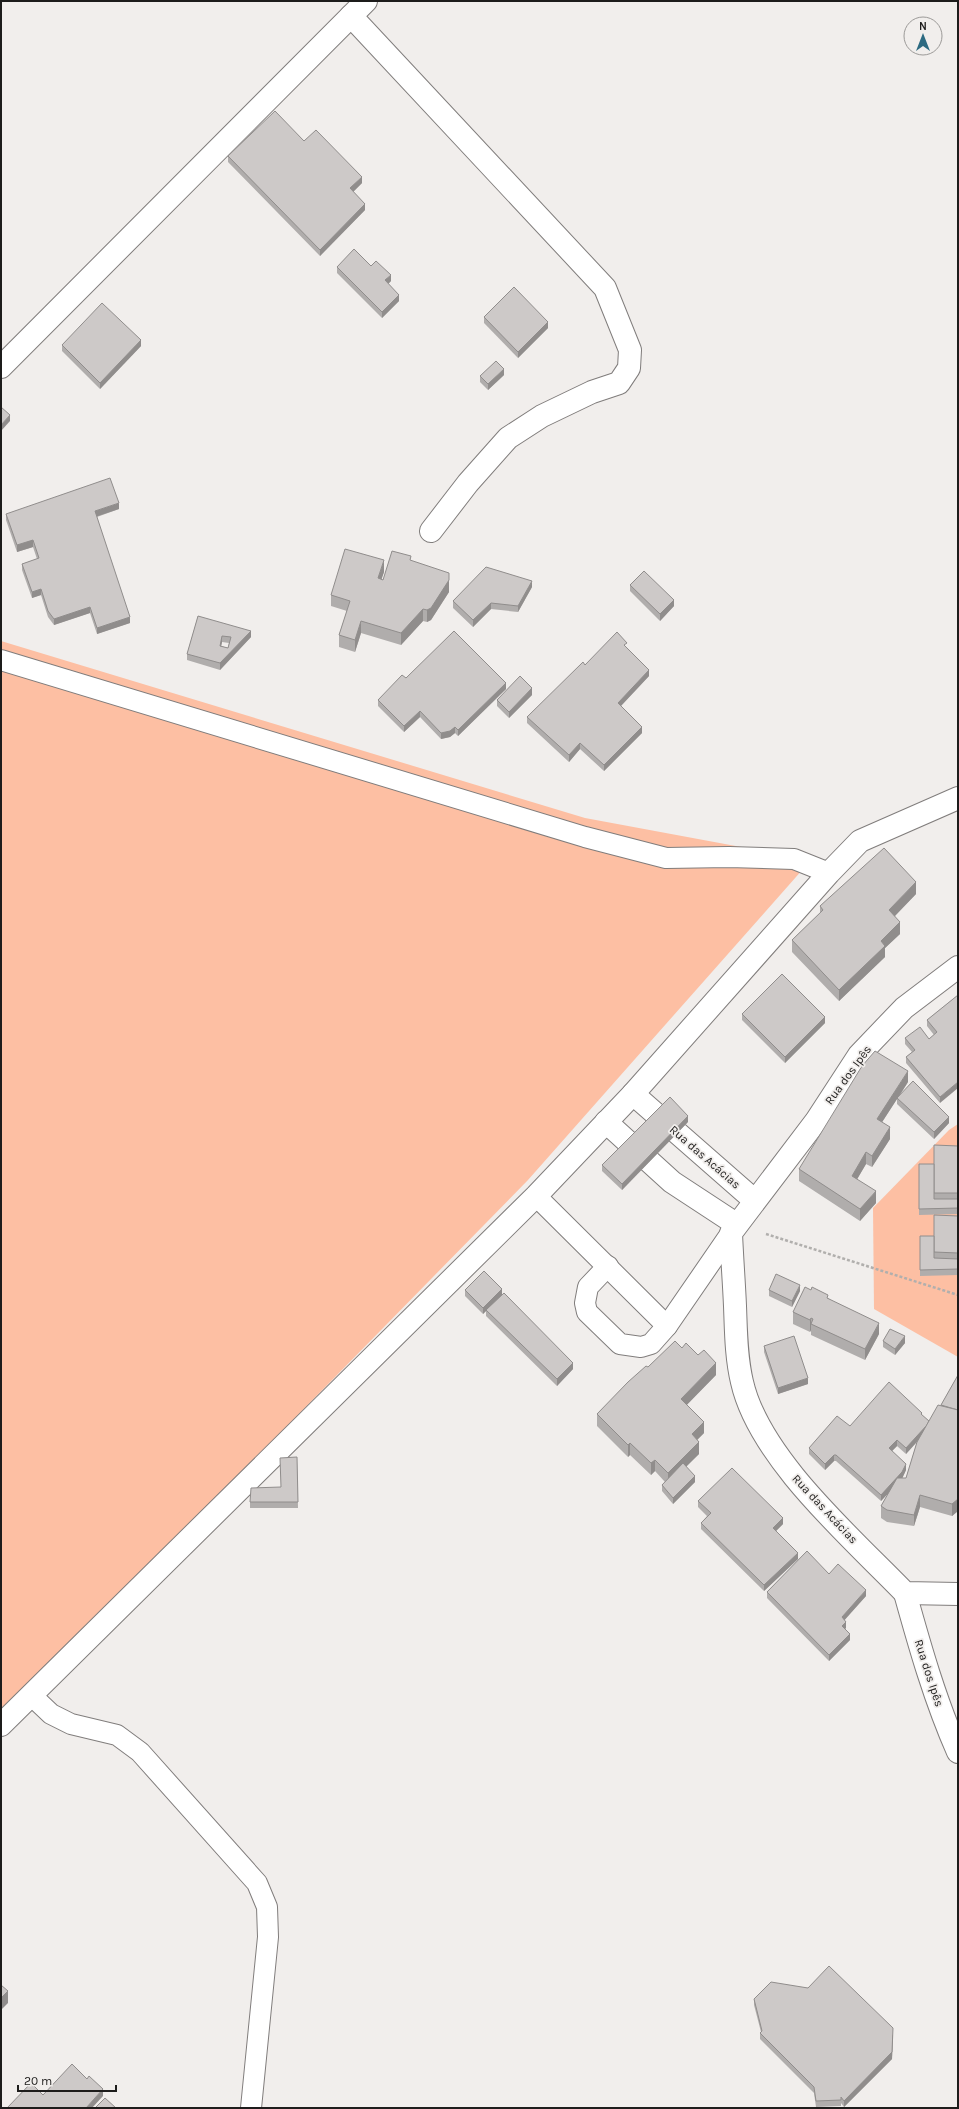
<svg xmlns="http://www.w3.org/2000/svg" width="959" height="2109" font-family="Karla,sans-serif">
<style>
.green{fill:#fdbfa3}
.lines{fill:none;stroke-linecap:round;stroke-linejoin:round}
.service-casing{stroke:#807d7c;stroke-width:22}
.minor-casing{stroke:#807d7c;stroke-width:24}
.path{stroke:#b1afad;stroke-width:2.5;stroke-dasharray:3 2;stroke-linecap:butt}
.service{stroke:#fff;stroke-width:20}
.minor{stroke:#fff;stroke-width:22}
.wall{fill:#b0adac;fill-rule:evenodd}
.shaded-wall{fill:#908d8c}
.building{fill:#cdc9c8;stroke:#908d8c;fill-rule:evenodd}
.labels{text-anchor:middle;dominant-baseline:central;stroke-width:3.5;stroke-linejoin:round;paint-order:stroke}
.street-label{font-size:12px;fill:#1d1c1b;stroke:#f1eeec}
</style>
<rect width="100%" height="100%" fill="#f1eeec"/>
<g class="green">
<polygon points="1,641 585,818 811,860 528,1180 1,1718"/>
<polygon points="958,1124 958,1357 874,1309 873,1208 949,1130"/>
</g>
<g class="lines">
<g class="service-casing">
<g id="service">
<polyline points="1,660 585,837 666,858 729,857 794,859 829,873"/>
<polyline points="536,1196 667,1326"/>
<polyline points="608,1266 588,1287 585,1303 587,1312 620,1344 641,1347 651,1344 667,1326 731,1233"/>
<polyline points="31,1695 51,1714 71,1724 117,1735 140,1752 257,1883 267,1907 268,1937 251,2108"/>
</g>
</g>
<g class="minor-casing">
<g id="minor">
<polyline points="351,16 605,288 630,350 629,368 619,383 592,392 542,416 508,438 468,483 431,531"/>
<polyline points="1,367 366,1"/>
<path d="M958,967L904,1008L859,1055L816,1121L731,1233C732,1258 734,1282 735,1306C736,1331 736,1357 742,1382C759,1458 852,1538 905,1593L958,1594"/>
<polyline points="633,1094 754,1200"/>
<polyline points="606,1122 672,1182 736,1224"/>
<path d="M905,1593C920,1647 935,1700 958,1752"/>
<polyline points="1,1725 536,1196 633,1094 829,873 860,841 958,798"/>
</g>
</g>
<polyline class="path" points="766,1234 958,1295"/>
<use href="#service" class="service"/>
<use href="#minor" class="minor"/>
</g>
<g class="wall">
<polygon points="304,141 362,183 353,192 365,210 320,256 228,162 228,156"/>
<polygon points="371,266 391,281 388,284 399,301 382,318 337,273 337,267"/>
<polygon points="484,317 548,328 518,358 484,323"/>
<polygon points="62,345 141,346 100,389 62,351"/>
<polygon points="504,375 488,390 480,382 480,376"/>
<polygon points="119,509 97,517 130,623 97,634 90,613 54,625 48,617 41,595 32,598 22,570 22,564 37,559 33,547 17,552 6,520 6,514"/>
<polygon points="411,561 449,592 431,620 427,622 423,621 401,645 361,633 355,652 339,647 339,635 347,611 331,606 331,595 384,572 381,579 383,580"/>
<polygon points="630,585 674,606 660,621 630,591"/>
<polygon points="532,587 518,612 491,609 473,627 453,608 453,601"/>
<path d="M198,616L251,637L220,670L187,660V654ZM222,642L229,643L228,648L221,646Z"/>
<polygon points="627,648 649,676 621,706 642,733 604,771 580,749 569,762 527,723 527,717 585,665"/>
<polygon points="406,678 506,689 458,736 455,733 450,737 441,739 420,717 404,732 378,706 378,700"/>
<polygon points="532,695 509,718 497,706 497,700"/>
<polygon points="916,894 895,916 900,934 885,948 885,957 839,1001 792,952 792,940 820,913 820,906"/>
<polygon points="958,995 940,1103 906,1063 906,1057 912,1052 905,1044 905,1038 929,1039 934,1035 927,1026 927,1020"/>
<polygon points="742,1014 825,1023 785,1063 742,1020"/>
<polygon points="908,1082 900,1095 949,1123 934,1139 897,1104 897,1099 882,1122 890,1139 872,1167 866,1164 857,1179 876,1203 860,1221 799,1181 799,1169"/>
<polygon points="688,1122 622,1190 602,1171 602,1165"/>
<polygon points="958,1146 958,1214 919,1215 919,1164 934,1164"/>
<polygon points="958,1216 958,1275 920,1276 920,1236 934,1236"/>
<polygon points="465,1290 502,1294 573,1369 557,1386 486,1316 486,1311 483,1314 465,1296"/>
<polygon points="769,1290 800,1291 792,1307 769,1296"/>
<polygon points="828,1298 879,1334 865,1360 811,1335 811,1330 810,1332 793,1324 793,1312"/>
<polygon points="883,1341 905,1343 895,1355 883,1347"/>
<polygon points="764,1346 808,1384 778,1394 764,1352"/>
<polygon points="682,1348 698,1355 716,1375 686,1405 704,1433 697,1440 699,1454 686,1466 695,1482 673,1504 662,1491 662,1485 665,1482 655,1471 651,1475 630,1455 628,1457 597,1426 597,1414 648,1367"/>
<path d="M958,1375V1511L952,1516L920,1507L914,1526L887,1522L881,1518V1506L889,1492L881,1501L836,1461H834L825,1470L809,1454V1448L850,1426L922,1416L929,1421L941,1405ZM917,1442L906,1478H902L906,1470L892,1451L897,1446L906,1454Z"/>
<polygon points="297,1457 298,1508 250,1508 250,1502 281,1487"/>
<polygon points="698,1501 783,1524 776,1531 798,1559 764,1591 701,1529 701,1523 707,1516 698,1507"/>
<polygon points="767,1592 866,1596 844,1620 846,1628 845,1629 850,1640 829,1661 767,1598"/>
<polygon points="754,1999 893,2035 892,2059 844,2107 841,2103 841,2106 816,2107 814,2093 760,2039 760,2033 761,2032 754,2005"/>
</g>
<g class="shaded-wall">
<polygon points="362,177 362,183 350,195 350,188"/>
<polygon points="365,204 365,210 320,256 320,250"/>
<polygon points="391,275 391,281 385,287 385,280"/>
<polygon points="399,295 399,301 382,318 382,312"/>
<polygon points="548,322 548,328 518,358 518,352"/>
<polygon points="141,340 141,346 100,389 100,383"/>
<polygon points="504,369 504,375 488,390 488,384"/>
<polygon points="10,415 10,421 1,431 1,425"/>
<polygon points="119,503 119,509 95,517 95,511"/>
<polygon points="33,540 33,547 17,552 17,545"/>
<polygon points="384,560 384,572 378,590 378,578"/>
<polygon points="449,580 449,592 431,620 427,622 427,610"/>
<polygon points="532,581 532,587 518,612 518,606"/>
<polygon points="41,589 41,595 32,598 32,592"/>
<polygon points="674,600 674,606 660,621 660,614"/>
<polygon points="491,603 491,609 473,627 473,620"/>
<polygon points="90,607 90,613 54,625 54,619"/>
<polygon points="423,609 423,621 401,645 401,633"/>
<polygon points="130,617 130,623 97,634 97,628"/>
<polygon points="361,621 361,633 355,652 355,640"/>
<polygon points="251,631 251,637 220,670 220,663"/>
<polygon points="222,636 222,642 220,652 220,646"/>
<polygon points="649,670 649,676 618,709 618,703"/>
<polygon points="506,683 506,689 458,736 458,730"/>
<polygon points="532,688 532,695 509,718 509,712"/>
<polygon points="420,711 420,717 404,732 404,726"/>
<polygon points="455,727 455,733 450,737 441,739 441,733"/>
<polygon points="642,727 642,733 604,771 604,765"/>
<polygon points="580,743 580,749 569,762 569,755"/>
<polygon points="916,882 916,894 889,922 889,910"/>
<polygon points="900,922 900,934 885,948 885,957 839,1001 839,990 881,941"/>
<polygon points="825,1017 825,1023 785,1063 785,1057"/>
<polygon points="908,1071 908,1082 877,1130 877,1119"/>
<polygon points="958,1082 958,1088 940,1103 940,1097"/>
<polygon points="688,1116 688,1122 622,1190 622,1184"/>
<polygon points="949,1117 949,1123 934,1139 934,1132"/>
<polygon points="890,1127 890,1139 872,1167 872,1156"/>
<polygon points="866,1152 866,1164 852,1188 852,1176"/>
<polygon points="876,1191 876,1203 860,1221 860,1209"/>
<polygon points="800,1285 800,1291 792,1307 792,1301"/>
<polygon points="502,1289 502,1295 483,1314 483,1308"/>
<polygon points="811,1318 811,1330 810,1332 810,1320"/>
<polygon points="879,1323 879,1334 865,1360 865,1349"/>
<polygon points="905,1336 905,1343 895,1355 895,1349"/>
<polygon points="573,1363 573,1369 557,1386 557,1379"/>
<polygon points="716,1363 716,1375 681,1411 681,1399"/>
<polygon points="808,1378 808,1384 778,1394 778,1388"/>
<polygon points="704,1422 704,1433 692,1445 692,1434"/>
<polygon points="929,1422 929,1428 906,1454 906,1448"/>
<polygon points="897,1440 897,1446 889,1454 889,1448"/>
<polygon points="699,1442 699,1454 668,1485 668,1473"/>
<polygon points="630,1443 630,1455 628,1457 628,1445"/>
<polygon points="834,1455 834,1461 825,1470 825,1464"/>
<polygon points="655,1460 655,1471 651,1475 651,1463"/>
<polygon points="906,1464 906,1470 902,1479 881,1501 881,1495"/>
<polygon points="695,1476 695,1482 673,1504 673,1498"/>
<polygon points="920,1495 920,1507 914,1526 914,1515"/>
<polygon points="958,1499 958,1511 952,1516 952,1504"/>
<polygon points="783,1518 783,1524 773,1534 773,1528"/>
<polygon points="798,1553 798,1559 764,1591 764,1585"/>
<polygon points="866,1590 866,1596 842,1623 842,1617"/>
<polygon points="846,1622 846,1628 842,1632 842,1626"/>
<polygon points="850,1634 850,1640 829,1661 829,1655"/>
<polygon points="8,1991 8,2003 1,2010 1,1998"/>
<polygon points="893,2035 892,2059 844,2107 844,2101"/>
<polygon points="103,2089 103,2096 92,2108 86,2108"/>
</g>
<g class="building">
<polygon points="275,111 304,141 316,130 362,177 350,188 365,204 320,250 228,156"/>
<polygon points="354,249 371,266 376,261 391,275 385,280 399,295 382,312 337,267"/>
<polygon points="514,287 548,322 518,352 484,317"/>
<polygon points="102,303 141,340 100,383 62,345"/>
<polygon points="496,361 504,369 488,384 480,376"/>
<polygon points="1,407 10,415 1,425"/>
<polygon points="110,478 119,503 95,511 130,617 97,628 90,607 54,619 48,611 41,589 32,592 22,564 39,558 33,540 17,545 6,514"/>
<polygon points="345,549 384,560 378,578 383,580 392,551 411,556 410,560 449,573 449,580 431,608 427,610 423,609 401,633 361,621 355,640 339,635 350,601 331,595"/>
<polygon points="486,567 532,581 518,606 491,603 473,620 453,601"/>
<polygon points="644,571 674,600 660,614 630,585"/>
<path d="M198,616L251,631L220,663L187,654ZM222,636L231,637L228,648L220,646Z"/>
<polygon points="454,631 506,683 458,730 455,727 450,731 441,733 420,711 404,726 378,700 402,675 406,678"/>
<polygon points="617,632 627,643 624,645 649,670 618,703 642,727 604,765 580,743 569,755 527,717 583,662 585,665"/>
<polygon points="520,676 532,688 509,712 497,700"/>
<polygon points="884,848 916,882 889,910 900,922 881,941 885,946 839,990 792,940 823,910 820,906"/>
<polygon points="782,974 825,1017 785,1057 742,1014"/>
<polygon points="958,995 958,1082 940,1097 906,1057 915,1050 905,1038 920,1027 929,1039 937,1032 927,1020"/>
<polygon points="875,1051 908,1071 877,1119 890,1127 872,1156 866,1152 852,1176 876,1191 860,1209 799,1169 862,1066"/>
<polygon points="913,1081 949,1117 934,1132 897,1098"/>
<polygon points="670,1097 688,1116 622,1184 602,1165"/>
<polygon points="934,1145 958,1146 958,1193 934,1193"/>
<polygon points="919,1164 934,1164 934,1199 958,1199 958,1208 919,1209"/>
<polygon points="934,1215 958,1216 958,1253 934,1252"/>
<polygon points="920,1236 934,1236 934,1258 958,1259 958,1269 920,1270"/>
<polygon points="484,1271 502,1289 483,1308 465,1290"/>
<polygon points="776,1274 800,1285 792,1301 769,1290"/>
<polygon points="805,1287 811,1290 812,1287 828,1295 827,1298 879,1323 865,1349 811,1324 813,1319 811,1318 810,1320 793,1312"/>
<polygon points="504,1293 573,1363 557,1379 486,1310"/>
<polygon points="890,1329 905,1336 895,1349 883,1341"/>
<polygon points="794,1336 808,1378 778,1388 764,1346"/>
<polygon points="675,1341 682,1348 686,1343 698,1355 704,1350 716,1363 681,1399 704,1422 692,1434 699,1442 668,1473 655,1460 651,1463 630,1443 628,1445 597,1414 628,1382 646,1366 648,1367"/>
<polygon points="958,1375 958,1410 941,1405"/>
<polygon points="889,1382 922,1413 921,1414 929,1421 927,1425 906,1448 897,1440 889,1448 906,1464 902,1472 881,1495 836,1455 834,1455 825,1464 809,1448 837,1416 850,1426"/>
<polygon points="938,1405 958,1410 958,1499 952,1504 920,1495 914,1515 887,1510 881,1506 897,1478 906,1478 917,1442"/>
<polygon points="297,1457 298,1502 250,1502 251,1488 281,1487 280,1458"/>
<polygon points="683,1463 695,1476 673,1498 662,1485"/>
<polygon points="732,1468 783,1518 773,1528 798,1553 764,1585 701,1523 711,1513 698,1501"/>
<polygon points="807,1551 829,1574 838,1564 866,1590 842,1617 846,1622 842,1626 850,1634 829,1655 767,1592"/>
<polygon points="829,1966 893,2028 892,2052 844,2101 841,2097 841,2100 816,2101 814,2087 760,2033 762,2031 754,1999 771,1982 808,1988"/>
<polygon points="1,1985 8,1991 1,1998"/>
<polygon points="72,2064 87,2079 89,2076 103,2089 86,2108 7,2108 31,2083 43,2095"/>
<polygon points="105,2098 116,2108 95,2108"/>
</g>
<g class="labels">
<g class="street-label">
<text transform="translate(848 1075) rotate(-54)">Rua dos Ipês</text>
<text transform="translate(705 1157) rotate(41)">Rua das Acácias</text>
<text transform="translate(825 1509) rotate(47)">Rua das Acácias</text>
<text transform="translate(929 1673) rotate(72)">Rua dos Ipês</text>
</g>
</g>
<rect width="959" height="2109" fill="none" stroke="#1d1c1b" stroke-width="4"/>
<g transform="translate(923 36)"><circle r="19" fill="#f1eeec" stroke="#9c9a98"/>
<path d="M0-3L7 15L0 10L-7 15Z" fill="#2d6a81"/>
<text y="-6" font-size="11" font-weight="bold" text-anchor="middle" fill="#1d1c1b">N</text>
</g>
<path d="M18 2085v6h98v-6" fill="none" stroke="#1d1c1b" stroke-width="2"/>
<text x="24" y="2085" font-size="12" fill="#1d1c1b" stroke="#f1eeec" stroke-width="3" paint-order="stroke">20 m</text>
</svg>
